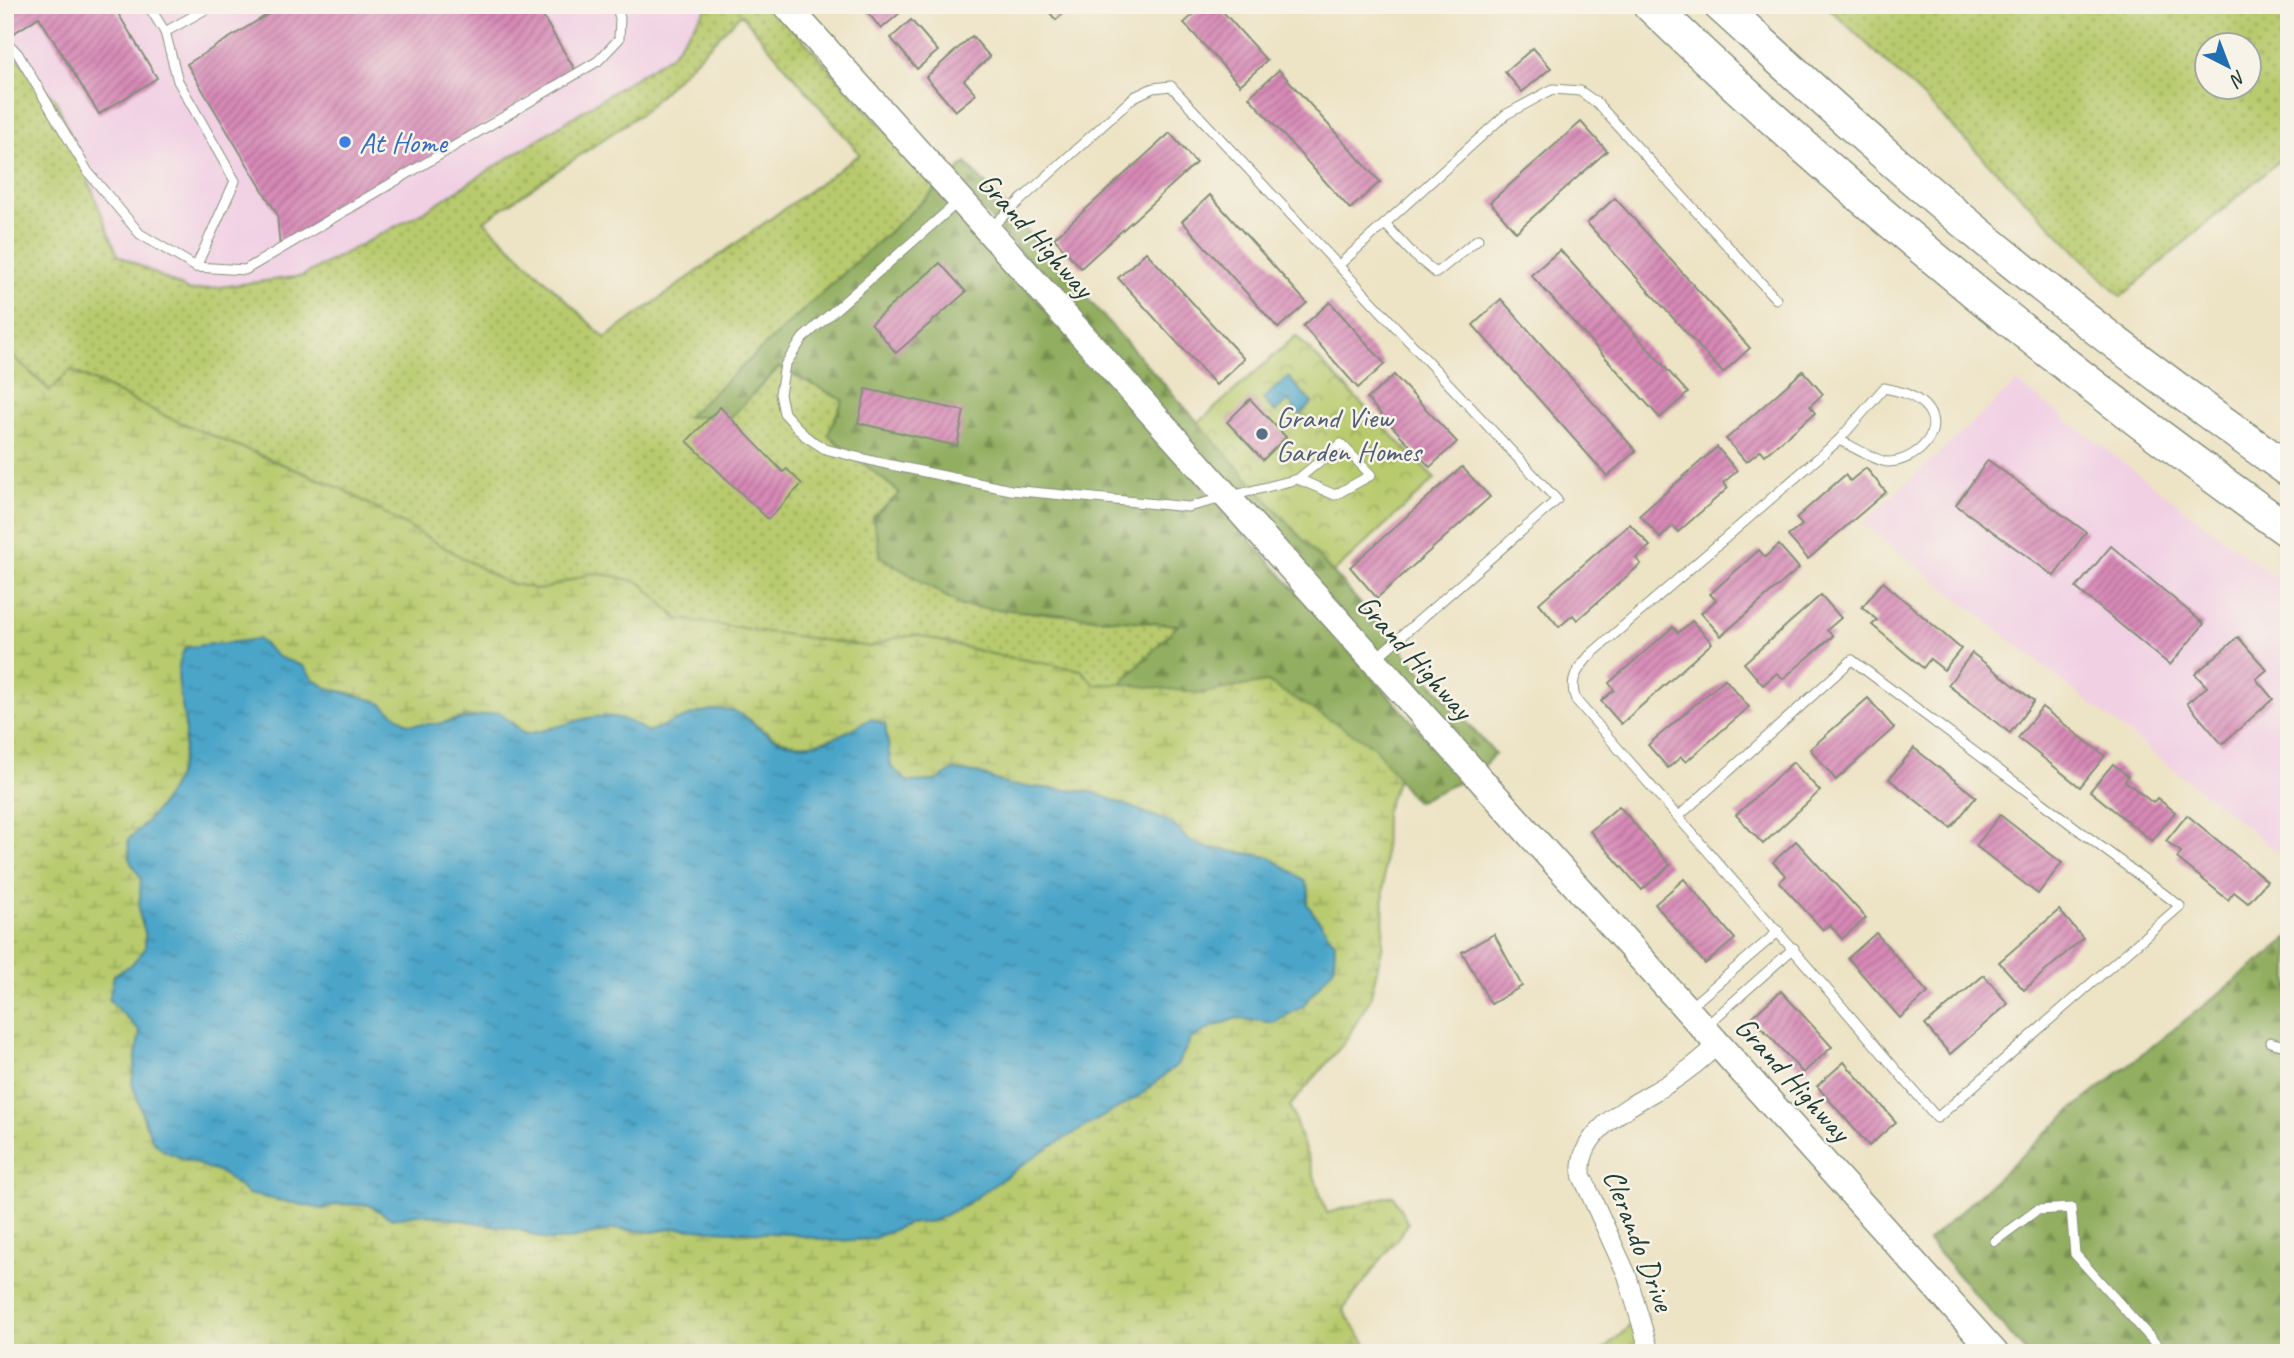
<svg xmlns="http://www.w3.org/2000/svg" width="2294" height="1358" font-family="Caveat,sans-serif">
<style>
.built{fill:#f1d0e4}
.grass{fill:url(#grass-dots);stroke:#6c8450;stroke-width:2;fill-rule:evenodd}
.forest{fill:url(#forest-firs);stroke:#58764a;stroke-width:2}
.wetland{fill:url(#wetland-marsh);stroke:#6c8450;stroke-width:2;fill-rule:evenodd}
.park{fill:url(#park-crowns);stroke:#6c8450;stroke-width:2}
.water{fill:url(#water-ripples);stroke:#35717e;stroke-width:2}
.building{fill:url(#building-hatch)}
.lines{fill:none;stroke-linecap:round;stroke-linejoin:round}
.lane-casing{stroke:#86907c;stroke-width:11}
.street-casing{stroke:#86907c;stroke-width:20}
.secondary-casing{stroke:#86907c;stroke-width:29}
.highway-casing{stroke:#86907c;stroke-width:36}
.lane{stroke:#fff;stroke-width:9}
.street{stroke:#fff;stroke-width:18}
.secondary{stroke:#fff;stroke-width:26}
.highway{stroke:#fff;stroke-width:33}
.shop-dot{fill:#3f7fe0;stroke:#f7f3e8;stroke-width:2.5}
.service-dot{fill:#5c6f8a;stroke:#f7f3e8;stroke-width:2.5}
.labels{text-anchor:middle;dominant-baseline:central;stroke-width:5;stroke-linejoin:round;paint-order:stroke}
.shop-label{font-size:30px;fill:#366cbe;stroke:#f7f3e8;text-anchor:start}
.street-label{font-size:30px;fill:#1f3d34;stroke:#f7f3e8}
.service-label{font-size:30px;fill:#4e5e75;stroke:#f7f3e8;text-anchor:start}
</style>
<defs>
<pattern id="grass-dots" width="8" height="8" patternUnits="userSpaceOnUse" patternTransform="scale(1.75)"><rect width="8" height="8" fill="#b8ca6d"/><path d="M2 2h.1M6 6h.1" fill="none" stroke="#95a55a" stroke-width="1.8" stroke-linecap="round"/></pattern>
<pattern id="forest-firs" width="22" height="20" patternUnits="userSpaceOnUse" patternTransform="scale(1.75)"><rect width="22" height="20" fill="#92ae60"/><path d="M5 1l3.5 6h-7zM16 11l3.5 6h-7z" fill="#778f50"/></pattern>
<pattern id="wetland-marsh" width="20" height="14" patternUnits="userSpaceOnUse" patternTransform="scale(1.75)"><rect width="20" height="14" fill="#b8ca6d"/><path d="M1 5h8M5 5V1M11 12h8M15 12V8" fill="none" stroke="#95a55a"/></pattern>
<pattern id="park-crowns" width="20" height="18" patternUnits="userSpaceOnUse" patternTransform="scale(1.75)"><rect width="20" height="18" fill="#b8ca6d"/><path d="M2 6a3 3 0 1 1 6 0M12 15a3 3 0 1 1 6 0" fill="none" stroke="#95a55a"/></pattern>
<pattern id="water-ripples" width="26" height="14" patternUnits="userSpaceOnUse" patternTransform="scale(1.75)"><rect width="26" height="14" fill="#4ba5c9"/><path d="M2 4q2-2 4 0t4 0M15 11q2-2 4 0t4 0" fill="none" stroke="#3e88a4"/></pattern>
<pattern id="building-hatch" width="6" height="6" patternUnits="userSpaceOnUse" patternTransform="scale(1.75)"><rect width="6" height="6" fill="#d789b6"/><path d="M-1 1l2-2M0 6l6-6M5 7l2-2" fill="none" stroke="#ae7195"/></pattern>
</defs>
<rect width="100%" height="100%" fill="#f7f3e8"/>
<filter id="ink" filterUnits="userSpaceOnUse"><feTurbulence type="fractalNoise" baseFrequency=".0143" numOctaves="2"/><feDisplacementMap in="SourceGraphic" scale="14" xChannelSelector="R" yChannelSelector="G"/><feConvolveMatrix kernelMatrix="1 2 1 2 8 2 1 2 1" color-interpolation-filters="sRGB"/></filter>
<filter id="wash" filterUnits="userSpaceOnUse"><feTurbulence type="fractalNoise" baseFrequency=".00686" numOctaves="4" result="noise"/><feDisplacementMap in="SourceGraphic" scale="28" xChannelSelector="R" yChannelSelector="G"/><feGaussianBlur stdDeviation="1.57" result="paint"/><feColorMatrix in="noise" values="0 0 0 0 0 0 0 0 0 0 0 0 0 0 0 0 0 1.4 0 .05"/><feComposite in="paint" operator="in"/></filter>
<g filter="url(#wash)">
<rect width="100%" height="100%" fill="#ede3c5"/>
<g class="built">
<polygon points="5,5 709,5 672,55 423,212 301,276 190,291 118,255 56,100 5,45"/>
<polygon points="2017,382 2289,588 2289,861 1863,523"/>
</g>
<g class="grass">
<path d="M709,5H772L937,188L688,416L731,417L779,367L843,400L828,435L901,493L873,517L881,557L962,606L1179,625L1120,684L1094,685L1081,670L991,654L917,635L895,638L871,647L688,621L678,619L641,583L614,576L591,573L541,590L505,582L340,488L167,417L71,370L51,391L5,349V45L56,100L118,255L190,291L302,276L423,212L671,55ZM741,14L860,154L605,338L484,221L643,112Z"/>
<path d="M1826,5H2289V152L2121,297L1928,102ZM2206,46H2248V88H2206Z"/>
</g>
<g class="forest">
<polygon points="966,163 1495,754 1480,769 952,175"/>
<polygon points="937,188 1464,780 1416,802 1372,746 1267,682 1202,693 1120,684 1178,625 962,606 881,557 873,517 900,493 828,435 843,400 779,367 731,417 687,417"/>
<polygon points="2289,938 2289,1353 2027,1353 1928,1241 2073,1109"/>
</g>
<g class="wetland">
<path d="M5,349L50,391L70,370L167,417L340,488L505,582L541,590L591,573L614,576L641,583L678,619L871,647L895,638L917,635L991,654L1081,670L1095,685L1123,684L1202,693L1267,682L1373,746L1398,778L1385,813L1383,944L1370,999L1345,1042L1290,1106L1327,1213L1393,1195L1408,1224L1343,1310L1372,1353H5ZM258,639L278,658L303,666L312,678L327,688L355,694L408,724H437L468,716L513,722L524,734C567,729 606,701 646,732L675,723L749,719C794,759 822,746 871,719L885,724L891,767L908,782L936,781L954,770L981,774L1008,785L1092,792L1172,823L1186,838L1203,847L1270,857L1309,890L1307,904L1318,922L1252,1022L1237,1018L1212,1027L1191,1039L1177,1065L1139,1096L1041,1152L968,1203L934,1221L907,1224L872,1239L833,1241L790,1234L676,1228L652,1232L615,1229L566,1240H547L520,1230L450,1218L416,1214L392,1219L369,1205L338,1204L323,1209L248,1194L225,1175L164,1151L145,1124L132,1083L140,1031L129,1018L114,975L131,965L145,949V932L139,913L141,878L130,861L128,840C165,806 191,770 184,716C180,692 173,670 186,648C210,642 233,644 258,639Z"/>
<polygon points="1632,1324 1649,1353 1600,1353"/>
</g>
<polygon class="park" points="1296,336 1435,479 1333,573 1198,423"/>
<g class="water">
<polygon points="1288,377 1312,403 1300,415 1288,401 1275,412 1263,399"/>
<path d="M258,639L278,657L303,666L312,678L327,688L377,701L408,724H437L499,712L524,734C572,729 601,698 647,732C671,724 703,706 730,710C742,712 752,723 761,730C800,759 834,740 870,719L885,724L891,767L908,782L936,781L953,770L981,774L1008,785L1092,792L1172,823L1186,838L1203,847L1270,857L1304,880L1309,890L1307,904L1335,943L1334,967L1303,1006L1274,1023L1237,1018L1212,1027L1191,1039L1177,1065L1139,1096L1041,1152L968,1203L934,1221L907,1224L872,1239L833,1241L790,1234L676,1228L652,1232L615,1229L566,1240H547L520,1230L450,1218L416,1214L392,1219L369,1205L338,1204L323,1209L248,1194L225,1175L164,1151L152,1140L132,1083L140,1031L109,1000L114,975L131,965L145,949V932L139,913L141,878L130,861L128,840C165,806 191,770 184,717C180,692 173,670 185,648C210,642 233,644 258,639Z"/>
</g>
<g id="blocks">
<g class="building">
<polygon points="5,5 113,5 157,78 99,114 39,17 14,33 5,18"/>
<polygon points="283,5 536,5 575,70 280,248 277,214 187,64"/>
<polygon points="862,5 895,5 901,12 881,29"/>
<polygon points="1043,5 1073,5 1056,20"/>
<polygon points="1204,5 1217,5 1267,61 1240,85 1184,23"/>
<polygon points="911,20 938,51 917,69 891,38"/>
<polygon points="972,36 990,57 964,80 976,94 955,111 926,77"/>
<polygon points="1533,48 1551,68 1522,92 1505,72"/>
<polygon points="1279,70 1380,182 1350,209 1249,97"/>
<polygon points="1581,122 1607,151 1516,232 1490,202"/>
<polygon points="1170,133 1196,163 1081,268 1054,238"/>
<polygon points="1210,195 1307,303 1278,328 1182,221"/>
<polygon points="1615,198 1750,348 1723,373 1587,223"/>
<polygon points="1560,250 1688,393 1660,418 1531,275"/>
<polygon points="1146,252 1244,359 1216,385 1118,278"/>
<polygon points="940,263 966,292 896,353 871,323"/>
<polygon points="1501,299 1636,451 1607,476 1473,325"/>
<polygon points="1330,302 1385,364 1358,388 1303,326"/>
<polygon points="1803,371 1823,394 1810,406 1815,413 1765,455 1761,450 1746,462 1726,439"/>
<polygon points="1394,375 1457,442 1430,467 1367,399"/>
<polygon points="866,389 964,411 957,446 858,423"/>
<polygon points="1250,399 1286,437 1263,460 1227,422"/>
<polygon points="720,407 783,472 787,469 802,484 768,519 687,441"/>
<polygon points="1717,447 1737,471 1723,483 1728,488 1678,532 1673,526 1660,538 1640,515"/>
<polygon points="1988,460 2086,532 2054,576 1956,505"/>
<polygon points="1462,467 1490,497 1377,598 1350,567"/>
<polygon points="1866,468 1886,492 1808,559 1788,536 1802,525 1796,518 1845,475 1850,481"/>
<polygon points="1630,524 1650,546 1636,558 1641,564 1577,620 1573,615 1559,627 1539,603"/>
<polygon points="1779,545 1799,568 1721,636 1701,613 1716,600 1710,594 1759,550 1765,557"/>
<polygon points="2111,546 2204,624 2170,665 2076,588"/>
<polygon points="1883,582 1961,649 1944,670 1930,659 1923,668 1872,625 1877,620 1862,607"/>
<polygon points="1821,595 1841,618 1827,630 1833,636 1783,679 1777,673 1763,685 1744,663"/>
<polygon points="1692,621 1712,643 1621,724 1601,701 1614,690 1609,683 1673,627 1678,633"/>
<polygon points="2238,637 2267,670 2256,679 2273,699 2222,744 2187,703 2207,687 2195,674"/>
<polygon points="1972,653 2034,701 2010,733 1948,685"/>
<polygon points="1725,679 1749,707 1686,762 1681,757 1668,768 1648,745"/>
<polygon points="1868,698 1894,728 1836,780 1810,749"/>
<polygon points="2042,707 2105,756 2080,787 2018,738"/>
<polygon points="1914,748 1976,797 1951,828 1889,779"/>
<polygon points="1793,762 1820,791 1763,844 1736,815"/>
<polygon points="2113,764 2128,776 2125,781 2153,803 2157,798 2175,812 2152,841 2090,791"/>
<polygon points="1619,806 1670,865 1642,890 1590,831"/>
<polygon points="2000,815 2062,863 2038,894 1976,846"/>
<polygon points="2187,815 2267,881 2248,903 2234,892 2228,900 2177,858 2181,852 2166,841"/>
<polygon points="1796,841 1866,918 1842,939 1830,925 1823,930 1779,882 1786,876 1773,862"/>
<polygon points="1684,879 1735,939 1705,964 1655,904"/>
<polygon points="2059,910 2083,938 2024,990 1999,962"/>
<polygon points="1876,933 1928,993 1900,1018 1848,958"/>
<polygon points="1494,934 1522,986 1491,1004 1462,952"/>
<polygon points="1984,975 2008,1004 1950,1054 1925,1025"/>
<polygon points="1781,991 1832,1047 1803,1073 1752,1017"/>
<polygon points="1844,1062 1896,1122 1869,1146 1817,1086"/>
</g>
</g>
</g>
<g filter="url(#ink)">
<use href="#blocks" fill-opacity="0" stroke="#86907c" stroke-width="2"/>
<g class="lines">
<g class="lane-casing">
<g id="lane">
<polyline points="148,5 165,32 213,5"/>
<polyline points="165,32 178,81 235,181 196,267"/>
<polyline points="5,40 18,54 88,172 140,234 196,267 245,270 598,61 619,39 620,18 616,5"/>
<polyline points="959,201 803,338 785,365 780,394 784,413 805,436 825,449 877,462 1011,490 1188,507 1298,479 1341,444 1371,475 1335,495 1298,479"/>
<polyline points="1385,224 1414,255 1436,273 1478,239"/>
<polyline points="990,228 1134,97 1153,88 1171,86 1557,500 1375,659"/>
<polyline points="1339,265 1505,115 1553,89 1580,91 1597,103 1776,299"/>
<path d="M1678,817L1852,660L2180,906L1937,1118C1818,977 1697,839 1576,700C1568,680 1578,669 1590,655L1839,440L1884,388C1898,391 1913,394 1924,405C1949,430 1916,462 1888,462C1878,462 1850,445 1839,440"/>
<polyline points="1690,1007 1779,931"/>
<polyline points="1705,1027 1794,948"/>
<polyline points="2270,1042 2289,1047"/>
<polyline points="1995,1241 2037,1210 2071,1208 2075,1254 2164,1353"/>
</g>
</g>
<g class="street-casing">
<path id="street" d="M1650,1353L1627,1275L1582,1176C1575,1131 1634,1104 1666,1085C1685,1073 1702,1060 1718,1044"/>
</g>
<g class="secondary-casing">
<polyline id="secondary" points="786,5 1995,1353"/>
</g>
<g class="highway-casing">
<g id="highway">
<path d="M1650,5C1851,197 2062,370 2289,531"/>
<path d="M1720,5C1775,55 1829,105 1885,154C2013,267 2150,372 2289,470"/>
</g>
</g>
<use href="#lane" class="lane"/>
<use href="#street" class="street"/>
<use href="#secondary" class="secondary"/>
<use href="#highway" class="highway"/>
</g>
</g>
<circle class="shop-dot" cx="345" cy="142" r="7"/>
<circle class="service-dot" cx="1262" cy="434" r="7"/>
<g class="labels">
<g class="shop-label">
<text x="359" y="142">At Home</text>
</g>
<g class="street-label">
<text transform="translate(1036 235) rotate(48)">Grand Highway</text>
<text transform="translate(1415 657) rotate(48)">Grand Highway</text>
<text transform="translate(1793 1079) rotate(48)">Grand Highway</text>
<text transform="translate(1639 1240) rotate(69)">Clerando Drive</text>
</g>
<g class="service-label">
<text x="1276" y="417">Grand View<tspan x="1276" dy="34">Garden Homes</tspan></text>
</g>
</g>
<rect width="2294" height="1358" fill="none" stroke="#f7f3e8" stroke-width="28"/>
<g transform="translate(2228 66) rotate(138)"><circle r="33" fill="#f7f3e8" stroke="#a1aaa0" stroke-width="2"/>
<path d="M0-5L12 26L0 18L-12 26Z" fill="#1f6fb2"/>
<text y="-10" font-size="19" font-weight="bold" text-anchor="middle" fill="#1f3d34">N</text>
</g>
</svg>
